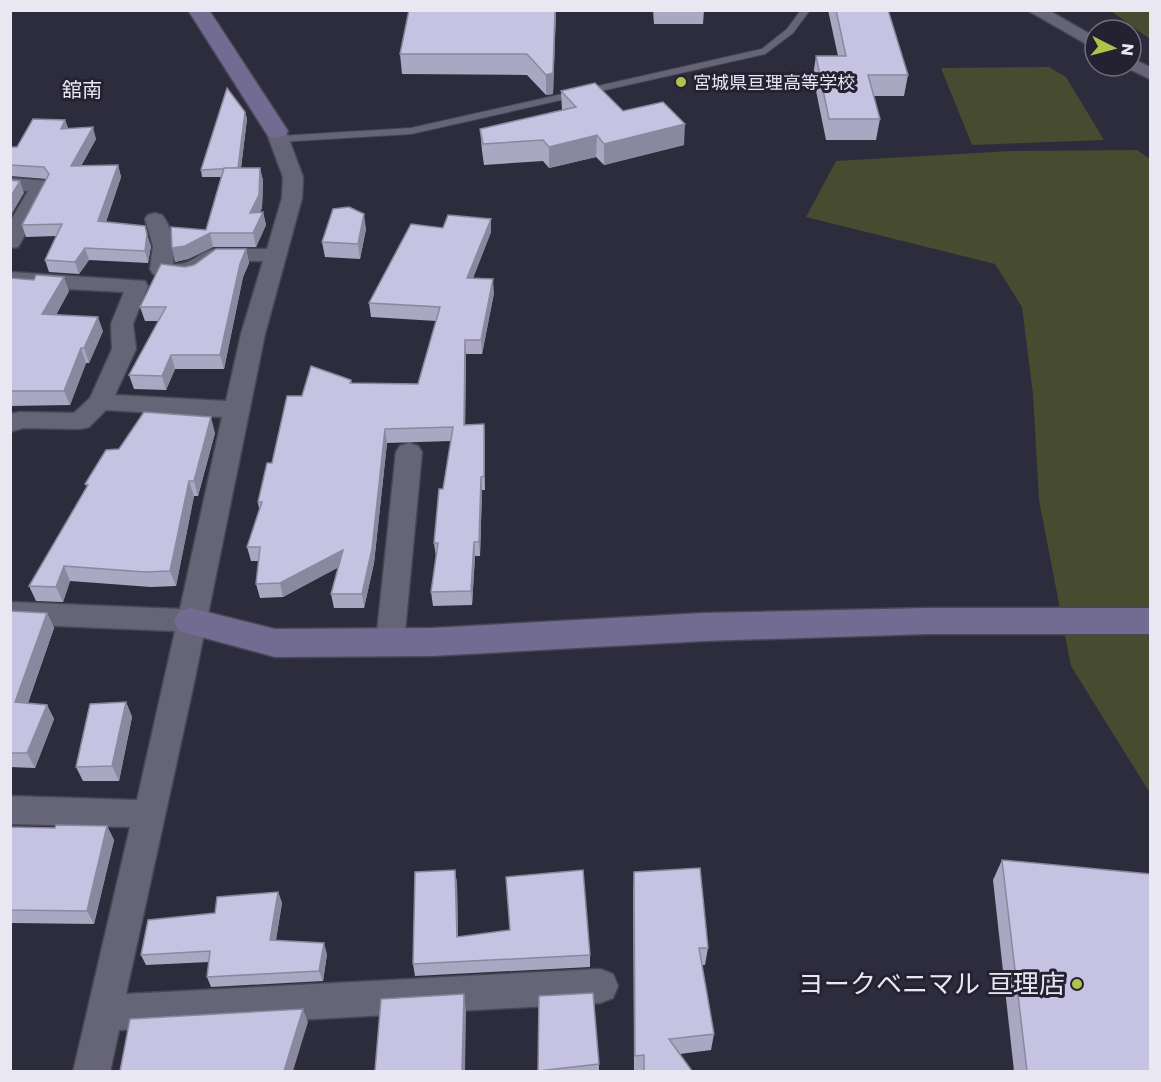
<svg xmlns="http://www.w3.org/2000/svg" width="1161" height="1082" font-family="Poppins,'Noto Sans JP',sans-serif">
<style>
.green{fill:#474b30}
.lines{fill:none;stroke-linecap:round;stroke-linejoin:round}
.lane-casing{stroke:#484755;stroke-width:2}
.street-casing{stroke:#484755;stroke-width:3}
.secondary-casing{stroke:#484755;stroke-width:3}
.lane{fill:#666477;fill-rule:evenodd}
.street{fill:#666477;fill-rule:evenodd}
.secondary{fill:#726c93;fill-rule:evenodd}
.wall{fill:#a9a7c2}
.shaded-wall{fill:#8a889e}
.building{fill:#c5c2e2;stroke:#8a889e;stroke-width:1.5}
.poi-dot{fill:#b3c24b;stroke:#242232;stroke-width:2}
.labels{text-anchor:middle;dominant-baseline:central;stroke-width:6;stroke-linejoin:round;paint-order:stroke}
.far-poi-label{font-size:18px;fill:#e8e7f2;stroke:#242232;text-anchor:start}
.far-quarter-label{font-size:20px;fill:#e8e7f2;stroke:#242232}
.near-poi-label{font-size:26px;fill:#e8e7f2;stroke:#242232;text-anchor:end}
</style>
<rect width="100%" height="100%" fill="#2d2c3c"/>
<g class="green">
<polygon points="1111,11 1150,11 1150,39"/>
<polygon points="1049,67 1066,77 1104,140 972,145 941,68"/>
<polygon points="1137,150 1150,159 1150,793 1071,666 1039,500 1033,394 1022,307 995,264 806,217 836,161 1011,151"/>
</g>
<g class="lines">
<g class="lane-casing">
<polygon id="lane" points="801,10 810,10 793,33 765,54 411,134 279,142 274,139 279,136 411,128 762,49 787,29"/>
</g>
<g class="street-casing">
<g id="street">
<polygon points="1027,10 1048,10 1095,37 1095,49"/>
<polygon points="1131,58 1150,67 1150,79 1125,67 1131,66"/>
<path d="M276,125L283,127L286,131L303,177L302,198L265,334L194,683L126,994L600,969L613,974L618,986L613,998L600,1003L119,1030L110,1072H73L130,827L10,824V796L137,800L175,631L10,624V602L180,609L222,417L106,410L89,427L80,429L23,428L10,432V414L20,412L74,413L90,398L112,349L111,324L124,292L10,286V272L145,281L148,286L133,324L136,349L115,395L226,401L241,334L263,261H219L196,277L188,279L153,274L150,269L153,246L145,219L148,215L155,213L162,215C173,229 175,247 173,264C191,266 197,253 214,249H267L282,198L283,177L266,131L269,127Z"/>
<polygon points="10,178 48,181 51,185 21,242 18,247 10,248 10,222 28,191 10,190"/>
<polygon points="409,443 418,446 422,452 404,642 400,650 390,653 380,650 376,642 396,452 400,446"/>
</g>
</g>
<g class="secondary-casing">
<g id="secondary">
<polygon points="188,10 209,10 288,131 284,136 276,138 268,136"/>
<polygon points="191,608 275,629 432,628 704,613 927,608 1150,608 1150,634 927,634 704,641 432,656 275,657 179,631 174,621 179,611"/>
</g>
</g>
<use href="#lane" class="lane"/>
<use href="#street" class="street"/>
<use href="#secondary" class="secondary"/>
</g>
<g class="wall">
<polygon points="409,10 556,10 553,94 546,95 527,75 402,74 400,54"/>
<polygon points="653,10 704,10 703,24 654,24"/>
<polygon points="828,10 888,10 908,75 904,96 874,96 880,119 876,140 826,140 813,76 816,56 838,56"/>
<polygon points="561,91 623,111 684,145 604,165 596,157 549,168 543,161 484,165 482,151 480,129 562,110"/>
<polygon points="245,112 247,119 241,168 260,168 263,181 262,208 260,212 263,212 266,225 256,247 213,247 188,259 175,262 206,230 221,177 202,177 201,170"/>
<polygon points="65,120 68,128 96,139 81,166 118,165 121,177 106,222 151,246 148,263 89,260 79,274 49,272 45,260 56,236 26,237 22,225 47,179 10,176 10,147 17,147"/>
<polygon points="443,228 491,232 473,278 494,293 482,354 466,354 465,425 485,438 485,490 482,490 480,556 475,556 472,605 433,606 431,592 436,557 434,543 451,441 387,443 374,563 364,608 334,608 331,594 338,567 283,597 260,598 256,584 259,561 251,561 247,547 259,509 258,502 272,463 302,396 351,380 352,383 418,384 436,321 371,317 369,303"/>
<polygon points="366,229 360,259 325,257 322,242"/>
<polygon points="246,249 249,263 243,277 224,369 175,369 166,390 134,389 129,375 159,321 145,321 140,307 185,267"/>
<polygon points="10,278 69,291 56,315 103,331 89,363 86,363 70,405 10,406"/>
<polygon points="215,433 198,496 194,496 176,586 151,587 70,581 63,602 36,601 29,586 87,487 85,484 119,449"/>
<polygon points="10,611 47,613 54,628 28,703 47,705 54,719 35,768 10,767"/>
<polygon points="126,702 132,717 119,781 83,781 76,767"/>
<polygon points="107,826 114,840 94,924 12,923 12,927 10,927 10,827 55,828"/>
<polygon points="1002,860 1150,1071 1014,1071 993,880"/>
<polygon points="455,870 457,884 458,937 590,955 590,967 415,976 413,964"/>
<polygon points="634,872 708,948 705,965 702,965 714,1034 711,1050 680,1054 692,1071 634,1071 633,890"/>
<polygon points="278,892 282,903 276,940 327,954 323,981 211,987 207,977 209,962 146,965 141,955 215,913"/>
<polygon points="599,1064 599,1071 538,1071"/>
</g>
<g class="shaded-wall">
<polygon points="555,10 556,10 553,94 546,95 546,75"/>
<polygon points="245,112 247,119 240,176 238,169"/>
<polygon points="65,120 69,131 61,129"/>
<polygon points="685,124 684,145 604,165 604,144"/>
<polygon points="93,127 96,139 75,177 71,166"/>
<polygon points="597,135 596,157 549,168 549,147"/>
<polygon points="118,165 121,177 102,233 98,221"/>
<polygon points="260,168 263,181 262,208 253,227 250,213"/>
<polygon points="20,181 24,193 10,217 10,198"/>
<polygon points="263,212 266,225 256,247 253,233"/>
<polygon points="364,214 366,229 360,259 358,244"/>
<polygon points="491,219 491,232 468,291 467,278"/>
<polygon points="210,233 213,247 188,259 175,262 172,248"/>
<polygon points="147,234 151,246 148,263 145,251"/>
<polygon points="85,248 89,260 79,274 75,262"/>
<polygon points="246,249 249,263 243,277 224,369 220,355 240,264"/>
<polygon points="64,277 69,291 48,329 42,314"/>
<polygon points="493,279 494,293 482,354 481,340"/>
<polygon points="98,317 103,331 89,363 84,348"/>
<polygon points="465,340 466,354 465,439 464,425"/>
<polygon points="81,348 86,363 70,405 64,391"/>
<polygon points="171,355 175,369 166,390 162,376"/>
<polygon points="211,417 215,433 198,496 194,481"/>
<polygon points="484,424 485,438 485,490 484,476"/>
<polygon points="385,429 387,443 374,563 364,608 362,594"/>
<polygon points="481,477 482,490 480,556 479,542"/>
<polygon points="189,481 194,496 176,586 170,571"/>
<polygon points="474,542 475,556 472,605 471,591"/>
<polygon points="343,550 345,564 283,597 280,583"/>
<polygon points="64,566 70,581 63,602 56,587"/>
<polygon points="47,613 54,628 23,717 15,702"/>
<polygon points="126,702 132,717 119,781 112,766"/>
<polygon points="47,705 54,719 35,768 27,753"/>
<polygon points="107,826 114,840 94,924 87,911"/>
<polygon points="455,870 457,884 458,950 457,937"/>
<polygon points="278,892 282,903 274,951 270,940"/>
<polygon points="324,943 327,954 323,981 319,971"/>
<polygon points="464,994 466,1013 465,1071 462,1071"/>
<polygon points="303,1009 308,1022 293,1071 284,1071"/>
</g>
<g class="building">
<polygon points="409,10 555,10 553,73 546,75 527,54 400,54"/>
<polygon points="836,10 888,10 908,75 868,75 880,119 829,119 816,56 846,56"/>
<polygon points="595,83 623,111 663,102 685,124 604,144 597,135 549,147 543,140 483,144 480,129 576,107 561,91"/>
<polygon points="227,88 245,112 238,168 201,170"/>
<polygon points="33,119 65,120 61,129 93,127 71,166 118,165 98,221 145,226 147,234 145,251 85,248 75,262 45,260 62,224 22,225 49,174 44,167 10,165 10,147 17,147"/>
<polygon points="224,168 260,168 259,195 250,213 263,212 253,233 210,233 185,246 172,248 171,227 206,230"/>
<polygon points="10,180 20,181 10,198"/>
<polygon points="349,207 364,214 358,244 322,242 333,209"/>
<polygon points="448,215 491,219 467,278 493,279 481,340 465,340 464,425 484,424 484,476 481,477 479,542 474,542 471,591 431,592 438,543 434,543 439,489 443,489 453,427 385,429 372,549 362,594 331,594 343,550 280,583 256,584 260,547 247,547 262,502 258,502 267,463 272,463 287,396 302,396 311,366 351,380 350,383 418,384 440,307 369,303 411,224 443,228"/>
<polygon points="216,249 246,249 240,264 220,355 171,355 162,376 129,375 166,307 140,307 161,264 185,267 194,265"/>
<polygon points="36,275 64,277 42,314 98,317 84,348 81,348 64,391 10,391 10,278 34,280"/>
<polygon points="144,412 211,417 194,481 189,481 170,571 145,572 64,566 56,587 29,586 88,485 85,484 106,450 119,449"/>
<polygon points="10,611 47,613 15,702 47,705 27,753 10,753"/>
<polygon points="126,702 112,766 76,767 90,704"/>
<polygon points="56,825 107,826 87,911 10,910 10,827 55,828"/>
<polygon points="1002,860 1150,874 1150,1071 1027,1071"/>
<polygon points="700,868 708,948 699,948 714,1034 669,1039 692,1071 644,1071 644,1055 635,1056 634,872"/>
<polygon points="455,870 457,937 510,930 506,877 583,870 590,955 413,964 415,872"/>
<polygon points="278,892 270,940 324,943 319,971 207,977 210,951 141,955 148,920 215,913 217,897"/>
<polygon points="593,993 599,1064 538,1071 539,996"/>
<polygon points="464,994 462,1071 375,1071 381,999"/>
<polygon points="303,1009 284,1071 120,1071 130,1019"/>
</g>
<g class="poi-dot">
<circle cx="681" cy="82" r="6"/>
<circle cx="1077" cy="984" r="6"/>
</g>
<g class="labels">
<g class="far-poi-label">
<text x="693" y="82">宮城県亘理高等学校</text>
</g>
<g class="far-quarter-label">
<text x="82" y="90">舘南</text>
</g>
<g class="near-poi-label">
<text x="1065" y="984">ヨークベニマル 亘理店</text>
</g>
</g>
<rect width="1161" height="1082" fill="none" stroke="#e8e7f2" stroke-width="24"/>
<g transform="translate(1113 48) rotate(96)"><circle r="28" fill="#242232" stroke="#72717f" stroke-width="1.5"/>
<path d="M0-4.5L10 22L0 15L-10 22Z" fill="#b3c24b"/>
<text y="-9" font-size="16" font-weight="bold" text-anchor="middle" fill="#e8e7f2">N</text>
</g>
</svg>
